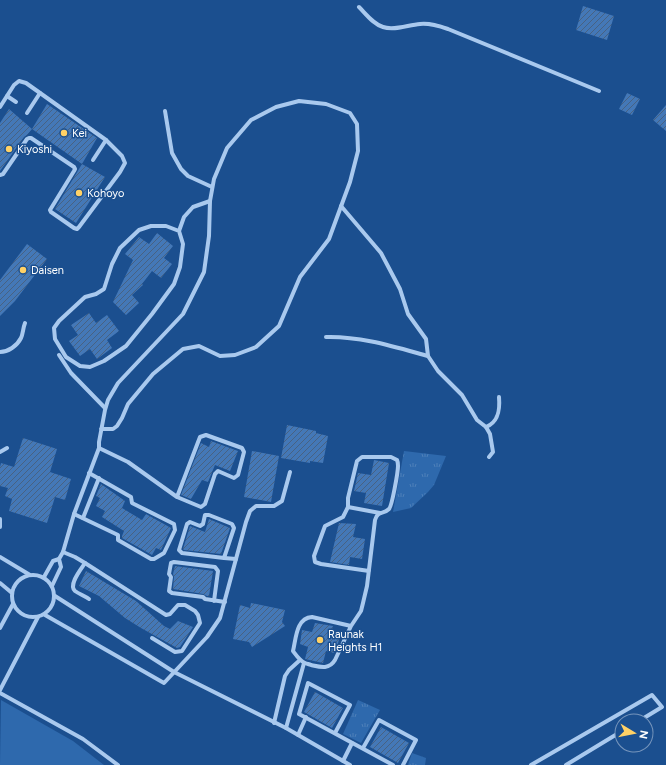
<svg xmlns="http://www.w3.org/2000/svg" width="666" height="765" font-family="Figtree,sans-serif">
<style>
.green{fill:#2e69ad}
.park{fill:url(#park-tufts)}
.building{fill:url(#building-hatch)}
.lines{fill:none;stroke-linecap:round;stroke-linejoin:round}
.minor{stroke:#a9c9ee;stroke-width:4}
.poi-dot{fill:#ffd166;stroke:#1b4f8f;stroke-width:1.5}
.labels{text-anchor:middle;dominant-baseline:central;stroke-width:3;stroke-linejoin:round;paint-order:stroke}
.poi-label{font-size:11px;fill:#fff;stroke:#1b4f8f;text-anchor:start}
</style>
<defs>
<pattern id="park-tufts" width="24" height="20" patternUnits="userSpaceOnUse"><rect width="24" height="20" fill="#2e69ad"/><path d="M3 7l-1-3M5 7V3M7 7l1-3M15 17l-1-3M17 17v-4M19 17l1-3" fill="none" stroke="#4d80b9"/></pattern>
<pattern id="building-hatch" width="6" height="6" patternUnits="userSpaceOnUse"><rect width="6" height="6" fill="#4478b7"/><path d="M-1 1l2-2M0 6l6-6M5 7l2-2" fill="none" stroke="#486282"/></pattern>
</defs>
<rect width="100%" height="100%" fill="#1b4f8f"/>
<polygon class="green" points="1,700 73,741 104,765 0,765"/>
<g class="park">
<polygon points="404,451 446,456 434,485 428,492 411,508 393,512"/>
<polygon points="358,700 380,710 361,743 343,734"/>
<polygon points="412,753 426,758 425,765 408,765"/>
</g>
<g class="building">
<polygon points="583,6 614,16 607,40 576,30"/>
<polygon points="627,93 640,99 632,115 619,109"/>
<polygon points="47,104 97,138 82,164 32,129"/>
<polygon points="666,105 666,131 653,120"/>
<polygon points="9,109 32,129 27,135 24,137 0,171 0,123"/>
<polygon points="82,164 105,177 76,223 55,209"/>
<polygon points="157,233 173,246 164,258 172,264 161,278 152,271 142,284 143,285 132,295 139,303 126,315 113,302 133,260 125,254 139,237 149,244"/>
<polygon points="27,244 47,259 15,301 0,316 0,280"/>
<polygon points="89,313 96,323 107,315 119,331 107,340 112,348 97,359 90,349 80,356 69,341 78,335 71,325"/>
<polygon points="287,425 316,431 316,433 328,436 323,463 310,461 310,463 281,458"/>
<polygon points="23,438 57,449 50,472 71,479 65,500 55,497 47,523 9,511 12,499 5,496 8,488 0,486 0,467 1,463 14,467"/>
<polygon points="211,441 238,451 230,471 215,465 208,482 202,480 191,499 181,495 201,443 209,447"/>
<polygon points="252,451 279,456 271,502 244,497"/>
<polygon points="374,460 389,463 382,506 364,503 366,493 354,491 358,473 371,475"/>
<polygon points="101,484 125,501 122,508 142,520 146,514 171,528 161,550 156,548 152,555 122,538 122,536 124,531 102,517 105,511 96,506 100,498 96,496"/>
<polygon points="209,519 230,528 221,554 184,550 183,549 190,526 205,532"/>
<polygon points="339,523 356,524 353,537 365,539 362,559 350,557 349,565 330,562"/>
<polygon points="175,566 213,571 209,596 207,596 203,594 173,589 174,577 173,574"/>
<polygon points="86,571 136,601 164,626 170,629 178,621 193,627 180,647 177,648 141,628 125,618 99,596 79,586"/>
<polygon points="251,603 285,610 282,622 285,626 252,647 249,642 233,639 240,605 250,608"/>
<polygon points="315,623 333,626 331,633 340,636 337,647 334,653 326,651 323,663 305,659 308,647 300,644 302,630 312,632"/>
<polygon points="315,692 343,708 332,728 304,712"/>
<polygon points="381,727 409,743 398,763 370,747"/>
</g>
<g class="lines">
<g class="minor">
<path d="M359,7C366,14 373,24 383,27C394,31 408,25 420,24C430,23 439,26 448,29L599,91"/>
<polyline points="7,96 16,102"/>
<polyline points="0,107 14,85 19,81 26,83 106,140 122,156 125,163 120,172 79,227 77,229 74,228 51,212 50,210 74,171 75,169 74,167 31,138 29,138 27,139 3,174 0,175"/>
<polyline points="165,111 172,153 181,169 188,176 212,187"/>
<polyline points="27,113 40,93"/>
<polyline points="93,160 106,140"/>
<polyline points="341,206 381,253 400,289 408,314 426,339 428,356 438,371 462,395 477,420 486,427 490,434 493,452 489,457"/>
<polyline points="179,231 166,226 151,226 139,230 120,248 112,264 104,289 96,294 85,297 59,321 54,328 55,339 66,357 80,366 90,367 104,361 126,346 152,314 174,284 180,267 183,244 179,231 184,217 193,207 210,201"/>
<path d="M326,337C360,336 395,347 428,356"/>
<path d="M0,352C8,352 17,346 21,338C23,334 23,328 25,323"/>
<polyline points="59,355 71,373 105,408"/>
<path d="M486,427C499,422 500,409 499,397"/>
<polyline points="99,448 128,462 177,497 200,437 206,435 242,448 244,452 238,475 234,478 218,471 215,474 205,504 201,507 177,497"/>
<polyline points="0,452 7,448"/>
<polyline points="348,507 380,513"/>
<polyline points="74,514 118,535 118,540 151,559 154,559 164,553 175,530 174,524 132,503 131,497 89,473"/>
<polyline points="83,518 99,478"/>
<polyline points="0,519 0,527"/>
<polyline points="63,552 75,557 85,563 166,615 170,614 178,605 185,605 195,611 198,615 200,623 182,651 175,652 152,638"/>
<polyline points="0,557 30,575"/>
<polyline points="224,558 234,528 232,524 209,515 205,515 203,524 200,526 190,522 187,524 179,550 182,553 224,558 236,559"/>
<path d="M85,563C81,569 68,585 75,591C79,594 85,596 89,599"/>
<circle cx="33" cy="596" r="21"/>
<polyline points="44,577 53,561 59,559"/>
<polyline points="0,583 12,593"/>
<polyline points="52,586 61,567 59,559 63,552 74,514 99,448 99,442 105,410 108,400 118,383 183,314 204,272 209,236 210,201 214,179 227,148 251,120 276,107 299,101 326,104 350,113 357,124 358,151 350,182 329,239 300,277 279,326 256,347 235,355 220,356 199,346 183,349 153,374 128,404 122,418 117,426 113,429 101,429"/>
<polyline points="55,596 174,672 286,728 350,765"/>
<polyline points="214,601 218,571 215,567 174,562 171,563 169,574 171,577 169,591 172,593 203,597 205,599 225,602"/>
<polyline points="45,615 164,683 207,637 220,618 246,522 250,511 256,506 274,506 282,501 290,472"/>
<path d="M351,626L312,617C296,618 296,639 293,651C296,655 300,661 305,663C307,664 309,664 311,665C320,667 329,670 335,660L351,626L361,611L363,603L367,586L375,520C378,510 383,515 389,509C392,506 398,472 398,466C398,463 398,462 397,460L391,457H362L357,461L348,498V507L343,517L325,526L314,556L315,562L321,564L369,571"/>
<polyline points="0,628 13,604"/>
<polyline points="0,690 38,617"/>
<polyline points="0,693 83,739 118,765"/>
<polyline points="274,723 285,676 289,670 300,660"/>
<polyline points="286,728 304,663"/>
<polyline points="335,733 350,705 308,683 299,714 393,765"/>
<polyline points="298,735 306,717"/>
<polyline points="363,748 379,720 416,740 403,765"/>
<polyline points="343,761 352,743"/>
<polyline points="531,765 652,695 662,707 639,721"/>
<polyline points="566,765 622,731"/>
</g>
</g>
<g class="poi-dot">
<circle cx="64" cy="133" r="4"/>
<circle cx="9" cy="149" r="4"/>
<circle cx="79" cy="193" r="4"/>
<circle cx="23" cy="270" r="4"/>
<circle cx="320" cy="640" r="4"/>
</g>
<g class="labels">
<g class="poi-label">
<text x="72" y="133">Kei</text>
<text x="17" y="149">Kiyoshi</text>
<text x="87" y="193">Kohoyo</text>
<text x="31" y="270">Daisen</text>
<text x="328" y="634">Raunak<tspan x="328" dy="13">Heights H1</tspan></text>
</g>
</g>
<g transform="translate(634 733) rotate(100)"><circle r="19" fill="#1b4f8f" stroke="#7695bc"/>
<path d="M0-3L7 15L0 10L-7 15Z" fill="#ffd166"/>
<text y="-6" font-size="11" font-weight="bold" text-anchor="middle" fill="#ffffff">N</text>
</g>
</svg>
